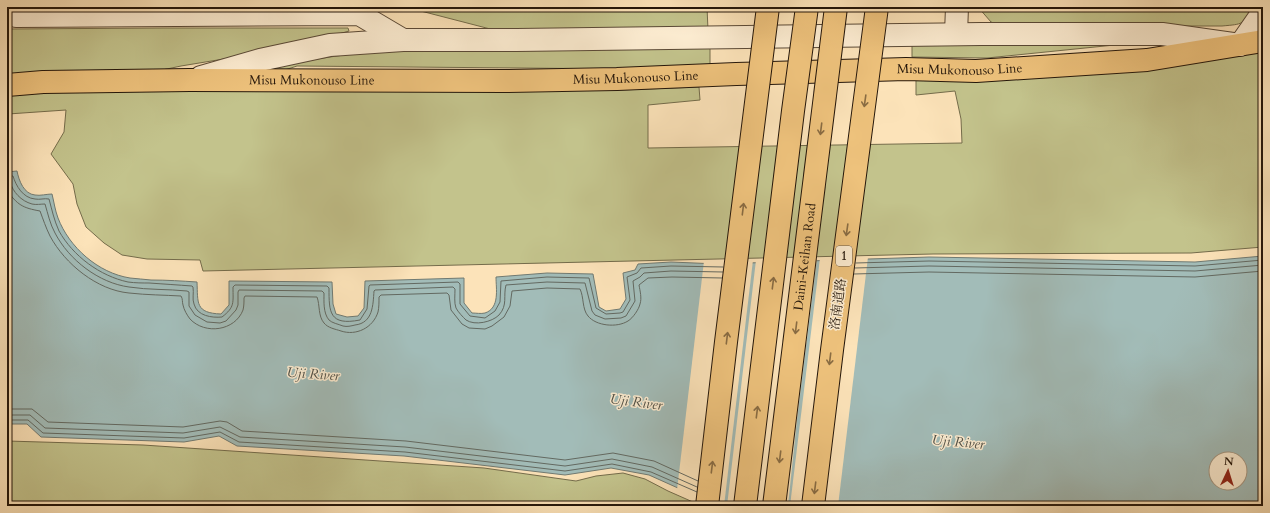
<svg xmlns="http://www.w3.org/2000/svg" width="1270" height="513" font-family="Cardo,'Noto Serif JP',serif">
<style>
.green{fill:#c3c38c;stroke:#746c4b}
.water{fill:#a2bcb8;stroke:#707a72;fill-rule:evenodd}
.pier{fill:#fce3b9}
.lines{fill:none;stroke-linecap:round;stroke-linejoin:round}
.shore{stroke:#636961;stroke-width:1}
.minor-casing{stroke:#5a4936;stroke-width:24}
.major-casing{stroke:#24160a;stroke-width:24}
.minor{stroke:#fdedd2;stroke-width:22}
.major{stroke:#eec27c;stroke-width:22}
.highway-bridge-casing{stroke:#24160a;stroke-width:24;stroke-linecap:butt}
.highway-bridge{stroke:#eec27c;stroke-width:22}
.oneway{stroke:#896c43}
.labels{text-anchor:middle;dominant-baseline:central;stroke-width:3;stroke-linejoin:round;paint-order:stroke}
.shield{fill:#fdedd2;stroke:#655646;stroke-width:1}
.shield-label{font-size:12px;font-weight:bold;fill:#24160a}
.street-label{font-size:13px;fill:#24160a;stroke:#fdedd2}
.water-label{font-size:14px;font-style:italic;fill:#505047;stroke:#fdedd2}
</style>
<rect width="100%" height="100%" fill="#fce3b9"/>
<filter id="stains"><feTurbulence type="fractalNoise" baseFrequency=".005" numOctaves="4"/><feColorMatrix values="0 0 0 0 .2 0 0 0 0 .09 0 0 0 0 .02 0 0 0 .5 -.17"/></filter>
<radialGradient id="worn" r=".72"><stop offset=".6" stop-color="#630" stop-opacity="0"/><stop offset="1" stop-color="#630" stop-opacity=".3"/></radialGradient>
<g class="green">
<polygon points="430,7 707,7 708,30 498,31 413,9"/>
<path d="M978,7H1254C1242,25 1244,24 1222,26H1003L991,22Z"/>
<polygon points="163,28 348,28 349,31 322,39 254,54 181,66 148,73 7,76 7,29"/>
<polygon points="912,42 1144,42 987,58 912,57"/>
<path d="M710,47V65L631,69L297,66L266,76L250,73C295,61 340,55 386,50Z"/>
<polygon points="1263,47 1263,247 1191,253 933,254 203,271 200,260 147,259 122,255 104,243 86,227 77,204 73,184 51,154 64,132 66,110 8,114 7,92 79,88 621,90 699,87 700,100 648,105 648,148 962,143 961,119 955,91 916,95 916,78"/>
<polygon points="7,441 143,445 484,468 576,481 596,476 623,473 645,479 668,491 702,506 7,506"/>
</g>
<path class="water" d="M17,171C19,181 24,194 35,195C40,196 47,194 52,194C54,202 55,210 58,218C69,247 98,273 130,278C137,279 144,279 151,280C167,280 182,281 197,282C198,303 195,313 221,314L229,305V281L332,282L333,304L336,314L347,317L358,316L364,308L365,281L464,278V303L472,313C476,313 481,314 485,313C500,308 496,289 496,277L547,273L593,274L599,307L606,311L620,309L626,299L623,273L635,270L638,264L671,262L718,264L929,257L1195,262L1263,256V506H718L649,475L611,468L565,475L404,456L237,446L219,436L184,442L41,437L27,424H7V172ZM1216,459H1240V483H1216Z"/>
<g class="pier">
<polygon points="868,257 838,506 790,506 820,258"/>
<polygon points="817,258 797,419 788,506 727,506 756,260"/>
<polygon points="753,260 724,506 713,506 677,490 704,261"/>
</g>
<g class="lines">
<g class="shore">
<path d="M7,176H13C16,186 23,198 35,199C40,200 44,198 49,199C52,210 54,220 59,231C73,256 100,276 128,282C135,283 143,283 149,283C164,284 178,285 192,286L193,287C194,293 192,299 194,304C197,316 212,318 222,317C235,307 233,303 233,287L235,285L327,286L329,288C329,312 329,326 360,320L367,309L369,286L370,285L458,282L460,284V304L470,316L485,318L495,311L500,302L501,281L547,277L589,278L596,308L606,314L620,313L623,312L630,300L627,277L637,273L641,268L671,266L723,267"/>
<path d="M7,181L10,182C13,192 21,201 32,204C36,205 41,204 45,204C48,214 50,224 55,233C69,260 99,283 129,287C148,290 168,289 187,291L189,292V306L195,315L207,322L220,323L226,321L236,310L238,305V292L239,290L322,291L324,293C324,301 323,313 329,320C332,323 338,324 343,326C347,327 351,326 355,325C373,323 373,305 374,291L375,290L453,287L455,289C455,295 454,303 456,308C458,312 463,317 466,320C475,326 492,322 499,315C508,305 503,296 506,285L547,282L585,283L592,311L595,315L605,319L621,318L626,316L635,301L633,281L640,277L644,273L671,271L723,272"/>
<path d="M7,190C17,205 23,208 40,211C43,219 46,228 50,236C65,264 97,290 129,293C147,295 164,295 181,296C183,299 182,302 183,305C184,310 187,315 190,319C205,335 235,331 243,310C244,306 244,302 244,298L245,296L317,297C320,305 318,316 324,323C328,328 335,329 341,331C356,336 373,328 378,312C379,308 379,302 379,297L381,295L447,293L449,295L451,310L462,324L469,328L485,329L492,326L504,317L510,306L512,291L547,288L580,289C584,297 582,309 588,316C596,326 617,328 628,321C633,318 639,309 640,304C642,298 640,291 639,285L648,278L672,277L722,278"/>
<polyline points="856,263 929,261 1195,266 1263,260"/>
<polyline points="855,268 929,266 1195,271 1263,265"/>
<polyline points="854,274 929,272 1195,277 1263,271"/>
<polyline points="7,409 32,409 37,413 48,422 183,427 220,421 227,422 242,431 406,441 565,460 613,453 654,461 698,481"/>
<polyline points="7,415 30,415 45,428 183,433 220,427 240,437 405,447 565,466 612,459 652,467 697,487"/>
<polyline points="7,420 28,420 43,433 184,438 220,432 239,442 405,452 565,471 612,464 651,472 697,492"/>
</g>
<g class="minor-casing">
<g id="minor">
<polyline points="16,16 359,14 403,40"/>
<polyline points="956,34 957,7"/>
<polyline points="201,77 260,60 330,45 403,40 517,40 981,34 1162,34 1240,45 1263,12"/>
</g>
</g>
<g class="major-casing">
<g id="major">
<path id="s1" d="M7,85L43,82L190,80L507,81L617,79L736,74L906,69L976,71L1147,60L1263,41"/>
</g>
</g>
<use href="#minor" class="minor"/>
<use href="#major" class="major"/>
<g class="highway-bridge-casing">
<g id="highway-bridge">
<polyline points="707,506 726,342 768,7"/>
<polyline points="745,506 793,111 807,7"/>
<path id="s2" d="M774,506L836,7"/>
<polyline points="813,506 832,350 877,7"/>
</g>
</g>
<use href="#highway-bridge" class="highway-bridge"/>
</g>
<defs><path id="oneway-shaft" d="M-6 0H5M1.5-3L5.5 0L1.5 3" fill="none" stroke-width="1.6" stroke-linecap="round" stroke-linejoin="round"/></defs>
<g class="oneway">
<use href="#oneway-shaft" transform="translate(865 101) rotate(98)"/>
<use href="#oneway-shaft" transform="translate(821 129) rotate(97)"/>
<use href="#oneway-shaft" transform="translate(743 209) rotate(-83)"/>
<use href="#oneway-shaft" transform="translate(847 230) rotate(98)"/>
<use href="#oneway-shaft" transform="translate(773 283) rotate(-83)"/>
<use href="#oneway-shaft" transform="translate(796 328) rotate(97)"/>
<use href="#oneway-shaft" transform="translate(727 338) rotate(-83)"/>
<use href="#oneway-shaft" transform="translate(830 359) rotate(97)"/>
<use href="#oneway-shaft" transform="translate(757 412) rotate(-83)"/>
<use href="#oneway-shaft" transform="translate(780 457) rotate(97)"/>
<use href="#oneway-shaft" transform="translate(712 467) rotate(-83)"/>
<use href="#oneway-shaft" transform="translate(815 488) rotate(97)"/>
</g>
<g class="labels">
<rect class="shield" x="836" y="246" width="16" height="20" rx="3"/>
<g class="shield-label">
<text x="844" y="256">1</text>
</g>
<g class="street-label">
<text stroke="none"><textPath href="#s1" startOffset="953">Misu Mukonouso Line</textPath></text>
<text stroke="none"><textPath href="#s1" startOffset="629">Misu Mukonouso Line</textPath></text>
<text stroke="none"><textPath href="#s1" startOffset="305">Misu Mukonouso Line</textPath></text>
<text stroke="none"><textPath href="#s2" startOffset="251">Daini-Keihan Road</textPath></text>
<text transform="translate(838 304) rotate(-82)">洛南道路</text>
</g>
<g class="water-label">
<text transform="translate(313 374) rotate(4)">Uji River</text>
<text transform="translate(636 402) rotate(7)">Uji River</text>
<text transform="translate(958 442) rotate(5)">Uji River</text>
</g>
</g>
<rect width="1270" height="513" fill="none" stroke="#fce3b9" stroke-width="24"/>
<rect x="8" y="8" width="1254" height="497" fill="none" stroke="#24160a" stroke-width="2"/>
<rect x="12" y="12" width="1246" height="489" fill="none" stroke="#24160a"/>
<g transform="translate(1228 471) rotate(4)"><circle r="19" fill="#fdedd2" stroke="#a69782"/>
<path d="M0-3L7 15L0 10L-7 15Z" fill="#8f2418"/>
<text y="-6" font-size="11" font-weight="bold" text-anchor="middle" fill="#24160a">N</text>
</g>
<rect width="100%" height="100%" filter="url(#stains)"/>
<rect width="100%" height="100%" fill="url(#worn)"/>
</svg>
